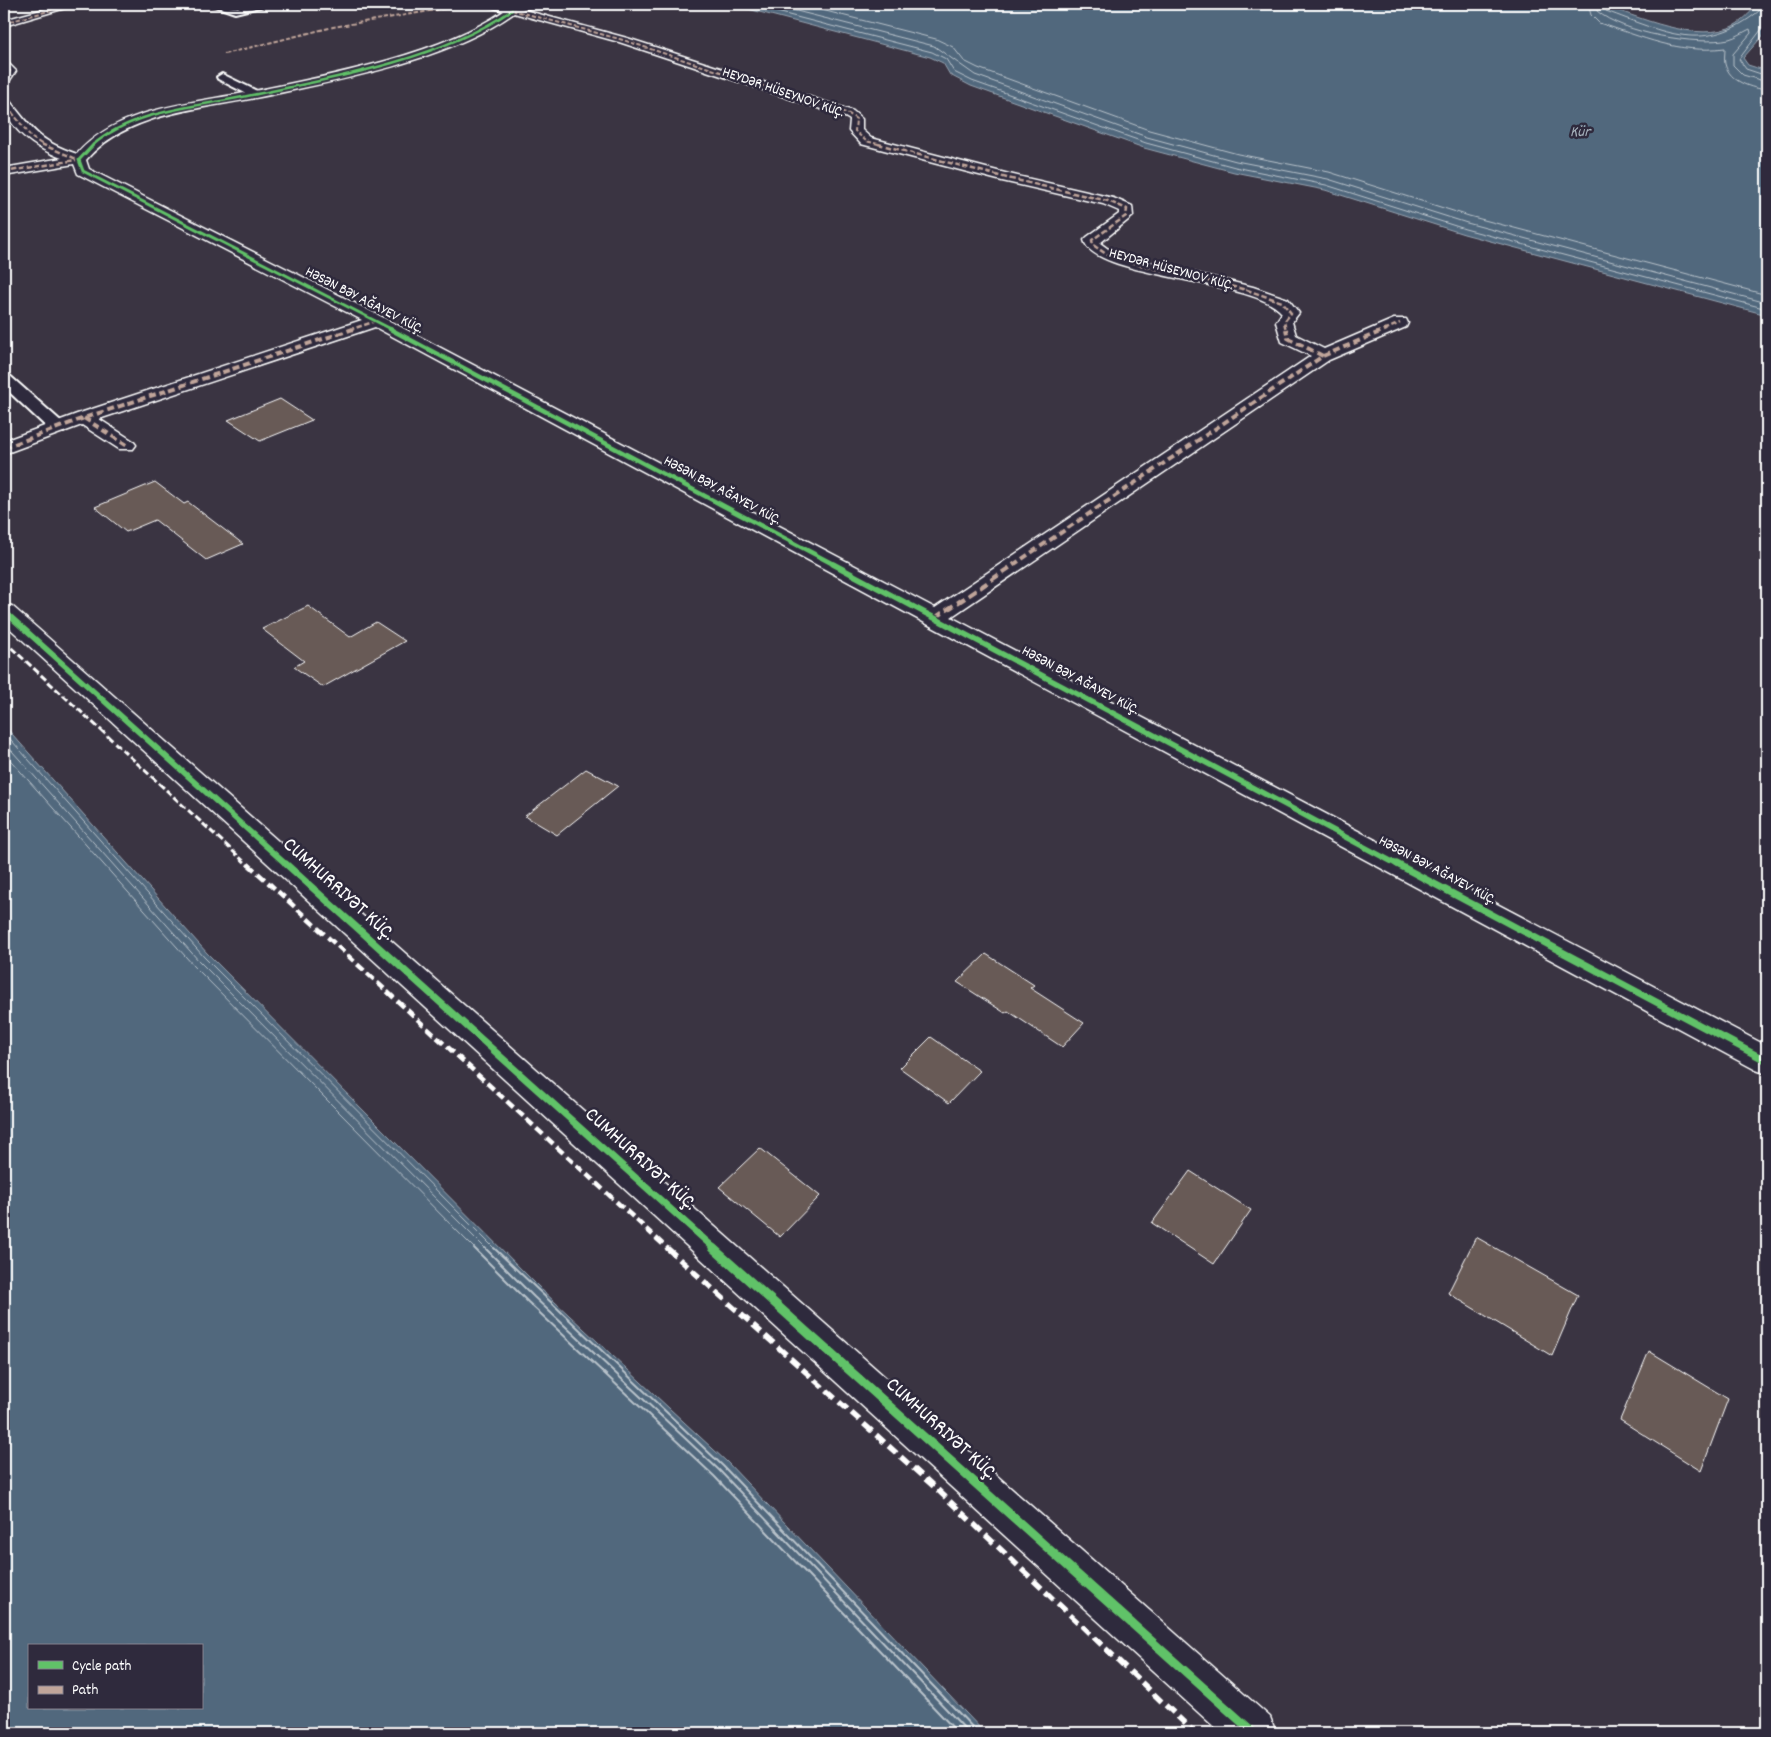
<svg xmlns="http://www.w3.org/2000/svg" width="1771" height="1737" font-family="Dekko,sans-serif">
<style>
.water{fill:#51687d;stroke:#97a4b1;fill-rule:evenodd}
.lines{fill:none;stroke-linecap:round;stroke-linejoin:round}
.shore-far1{stroke:#b9c3cb;stroke-width:1}
.shore{stroke:#b9c3cb;stroke-width:2}
.building{fill:#685a56;stroke:#fff}
.service-casing{stroke:#fff;stroke-width:4}
.minor-casing{stroke:#fff;stroke-width:3}
.service{fill:#2f2a3d;fill-rule:evenodd}
.minor{fill:#2f2a3d;fill-rule:evenodd}
.rail-far2{stroke:#fff;stroke-width:3;stroke-dasharray:7 3;stroke-linecap:butt}
.rail-far1{stroke:#fff;stroke-width:4.5;stroke-dasharray:9 4.5;stroke-linecap:butt}
.rail{stroke:#fff;stroke-width:5.5;stroke-dasharray:11 5.5;stroke-linecap:butt}
.quiet-far3{stroke:#c0a59a;stroke-width:2;stroke-dasharray:4.5 2;stroke-linecap:butt}
.quiet-far2{stroke:#c0a59a;stroke-width:2.5;stroke-dasharray:5.5 2.5;stroke-linecap:butt}
.quiet-far1{stroke:#c0a59a;stroke-width:4;stroke-dasharray:7 4;stroke-linecap:butt}
.quiet{stroke:#c0a59a;stroke-width:4.5;stroke-dasharray:9 4.5;stroke-linecap:butt}
.cycleway-far5-casing{stroke:#2f2a3d;stroke-width:4}
.cycleway-far4-casing{stroke:#2f2a3d;stroke-width:5}
.cycleway-far3-casing{stroke:#2f2a3d;stroke-width:6}
.cycleway-far2-casing{stroke:#2f2a3d;stroke-width:8}
.cycleway-far1-casing{stroke:#2f2a3d;stroke-width:10}
.cycleway-casing{stroke:#2f2a3d;stroke-width:12}
.cycleway-far5{stroke:#61c268;stroke-width:2.5}
.cycleway-far4{stroke:#61c268;stroke-width:3}
.cycleway-far3{stroke:#61c268;stroke-width:4.5}
.cycleway-far2{stroke:#61c268;stroke-width:5.5}
.cycleway-far1{stroke:#61c268;stroke-width:7}
.cycleway{stroke:#61c268;stroke-width:9}
.labels{text-anchor:middle;dominant-baseline:central;stroke-width:5;stroke-linejoin:round;paint-order:stroke}
.far-street-label{font-size:15px;fill:#fff;stroke:#2f2a3d}
.far-water-label{font-size:16px;font-style:italic;fill:#a8b4be;stroke:#2f2a3d}
.near-street-label{font-size:21px;fill:#fff;stroke:#2f2a3d}
</style>
<rect width="100%" height="100%" fill="#3a3442"/>
<filter id="ink" filterUnits="userSpaceOnUse"><feTurbulence type="fractalNoise" baseFrequency=".02" numOctaves="2"/><feDisplacementMap in="SourceGraphic" scale="10" xChannelSelector="R" yChannelSelector="G"/><feConvolveMatrix kernelMatrix="1 2 1 2 8 2 1 2 1" color-interpolation-filters="sRGB"/></filter>
<g filter="url(#ink)">
<g class="water">
<path d="M729,4H1601C1635,16 1700,45 1735,25C1742,21 1749,14 1755,7L1754,4H1767V31L1743,58L1748,65L1767,71V315L1464,234L1325,190L1234,172L1144,148L971,86L950,75L943,63L930,57Z"/>
<path d="M4,725L207,953L541,1289L727,1462L985,1733H4ZM29,1646H201V1708H29Z"/>
</g>
<g class="lines">
<g class="shore-far1">
<polyline points="746,4 932,52 946,59 954,72 972,81 1146,143 1235,167 1326,185 1465,229 1767,309"/>
<polyline points="769,4 934,46 975,75 1147,137 1236,161 1328,179 1467,223 1767,303"/>
<polyline points="798,4 936,39 953,47 964,61 978,68 1149,130 1238,154 1329,172 1469,216 1767,295"/>
<path d="M1588,4L1591,15L1599,23C1643,37 1678,54 1725,48C1725,53 1724,59 1725,64C1730,82 1751,88 1767,90"/>
<path d="M1596,4L1597,11C1622,33 1697,46 1729,39C1737,37 1743,32 1750,29L1751,33L1733,54V65L1743,75L1767,82"/>
<path d="M1602,4L1606,11C1664,32 1705,55 1759,11V4"/>
<polyline points="1767,28 1761,30 1739,59 1746,69 1767,76"/>
<polyline points="4,732 204,957 495,1249"/>
<polyline points="4,742 199,961 486,1249"/>
<polyline points="4,753 194,966 475,1249"/>
</g>
<g class="shore">
<polyline points="474,1248 528,1302 714,1476 958,1733"/>
<polyline points="485,1248 534,1297 719,1470 969,1733"/>
<polyline points="494,1248 723,1466 978,1733"/>
</g>
</g>
<g class="building">
<polygon points="280,399 312,420 260,441 228,420"/>
<polygon points="155,482 184,504 188,502 243,544 206,560 155,520 126,532 95,507"/>
<polygon points="308,606 350,637 376,622 405,641 323,687 294,667 304,661 262,629"/>
<polygon points="586,769 618,786 557,835 525,816"/>
<polygon points="986,954 1034,985 1030,988 1084,1023 1062,1047 1008,1011 1005,1013 957,982"/>
<polygon points="931,1037 980,1071 949,1103 900,1068"/>
<polygon points="760,1148 820,1196 780,1237 719,1187"/>
<polygon points="1190,1171 1251,1210 1214,1264 1152,1223"/>
<polygon points="1476,1237 1578,1295 1552,1356 1448,1293"/>
<polygon points="1649,1351 1728,1399 1701,1471 1620,1420"/>
</g>
<g class="lines">
<g class="service-casing">
<g id="service">
<path d="M209,4C218,3 225,6 234,7C246,8 260,3 272,4L235,13Z"/>
<polygon points="525,4 540,4 512,13 507,10"/>
<polygon points="222,74 259,92 261,94 255,97 251,96 218,79 217,77"/>
<polygon points="4,374 10,376 64,424 67,428 64,432 52,432 4,387"/>
</g>
</g>
<g class="minor-casing">
<g id="minor">
<polygon points="63,4 79,4 4,26 4,20"/>
<path d="M491,4H502L627,38L853,111L862,119V130L871,138L1009,174L1113,198L1132,206L1133,216L1100,243L1111,251L1145,261L1253,287L1288,299L1299,313L1292,322L1296,335L1324,349L1394,319H1406L1408,323L1406,327L1329,360L951,617L1767,1046V1074L1756,1070L375,327L99,419L133,441L136,445L133,449H119L82,425L4,454V441L77,414L362,320L78,174L74,164L4,176V168L62,158C37,149 4,128 4,98L8,99C34,131 37,140 77,154C117,108 188,104 244,93C323,77 438,56 504,11L491,7ZM514,13L619,42L845,117L850,120L849,131L861,144L1002,181L1103,204L1119,211V214L1087,237L1084,240C1092,278 1255,279 1282,313L1276,322L1282,342L1311,356L935,608L382,317L89,169L86,160C127,112 202,109 260,97C340,80 447,61 514,13Z"/>
<polygon points="4,62 8,63 16,71 8,83 4,84"/>
<polygon points="4,604 12,606 1270,1717 1276,1733 1221,1733 4,623"/>
</g>
</g>
<use href="#service" class="service"/>
<use href="#minor" class="minor"/>
<polyline class="rail-far2" points="4,641 249,866"/>
<polyline class="rail-far1" points="248,864 668,1249"/>
<polyline class="rail" points="667,1248 940,1492 1195,1733"/>
<g class="quiet-far3">
<polyline points="512,10 623,40 849,114 856,119 855,131 866,141 882,145"/>
<polyline points="4,23 74,4"/>
<polyline points="224,54 333,27 472,4"/>
<polyline points="4,65 10,71 4,80"/>
<polyline points="4,102 32,138 43,145"/>
</g>
<g class="quiet-far2">
<polyline points="41,144 79,160"/>
<polyline points="878,144 1007,178 1108,201 1127,209 1126,216 1092,240 1093,245 1106,254 1140,265 1247,290 1282,302 1291,313 1284,322 1286,330"/>
<polyline points="4,172 76,160"/>
<polyline points="349,330 376,321"/>
<polyline points="1384,330 1400,323"/>
</g>
<g class="quiet-far1">
<polyline points="1323,356 1387,329"/>
<polyline points="84,418 126,445"/>
<polyline points="4,448 84,418 353,329"/>
<polyline points="1013,565 1323,356 1288,338 1286,329"/>
</g>
<polyline class="quiet" points="935,618 1015,564"/>
<g class="cycleway-far5-casing">
<path id="cycleway-far5" d="M93,145C130,113 185,108 232,99C320,81 438,62 512,10"/>
</g>
<g class="cycleway-far4-casing">
<polyline id="cycleway-far4" points="94,144 79,160 83,171 393,330"/>
</g>
<g class="cycleway-far3-casing">
<polyline id="cycleway-far3" points="390,329 835,565"/>
</g>
<g class="cycleway-far2-casing">
<g id="cycleway-far2">
<polyline points="833,564 1400,866"/>
<polyline points="4,611 288,866"/>
</g>
</g>
<g class="cycleway-far1-casing">
<g id="cycleway-far1">
<polyline points="286,864 715,1249"/>
<polyline points="1397,864 1767,1061"/>
</g>
</g>
<g class="cycleway-casing">
<polyline id="cycleway" points="713,1248 1254,1733"/>
</g>
<use href="#cycleway-far5" class="cycleway-far5"/>
<use href="#cycleway-far4" class="cycleway-far4"/>
<use href="#cycleway-far3" class="cycleway-far3"/>
<use href="#cycleway-far2" class="cycleway-far2"/>
<use href="#cycleway-far1" class="cycleway-far1"/>
<use href="#cycleway" class="cycleway"/>
</g>
</g>
<g class="labels">
<g class="far-street-label">
<text transform="translate(783 93) rotate(19)">HEYDƏR HÜSEYNOV KÜÇ.</text>
<text transform="translate(1171 270) rotate(15)">HEYDƏR HÜSEYNOV KÜÇ.</text>
<text transform="translate(364 301) rotate(27)">HƏSƏN BƏY AĞAYEV KÜÇ.</text>
<text transform="translate(722 491) rotate(28)">HƏSƏN BƏY AĞAYEV KÜÇ.</text>
<text transform="translate(1080 681) rotate(28)">HƏSƏN BƏY AĞAYEV KÜÇ.</text>
<text transform="translate(1437 871) rotate(28)">HƏSƏN BƏY AĞAYEV KÜÇ.</text>
</g>
<g class="far-water-label">
<text x="1580" y="132">Kür</text>
</g>
<g class="near-street-label">
<text transform="translate(338 890) rotate(42)">CUMHURRIYƏT KÜÇ.</text>
<text transform="translate(640 1160) rotate(42)">CUMHURRIYƏT KÜÇ.</text>
<text transform="translate(941 1430) rotate(42)">CUMHURRIYƏT KÜÇ.</text>
</g>
</g>
<rect width="1771" height="1737" fill="none" stroke="#2f2a3d" stroke-width="20"/>
<rect x="10" y="10" width="1751" height="1717" fill="none" stroke="#fff" stroke-width="2" filter="url(#ink)"/>
<rect x="28" y="1644" width="175" height="65" fill="#2f2a3d" stroke="#827f8b"/>
<rect x="38" y="1661" width="25" height="8" fill="#61c268" stroke="#827f8b"/>
<text x="72" y="1670" font-size="15" fill="#ffffff">Cycle path</text>
<rect x="38" y="1686" width="25" height="8" fill="#c0a59a" stroke="#827f8b"/>
<text x="72" y="1694" font-size="15" fill="#ffffff">Path</text>
</svg>
